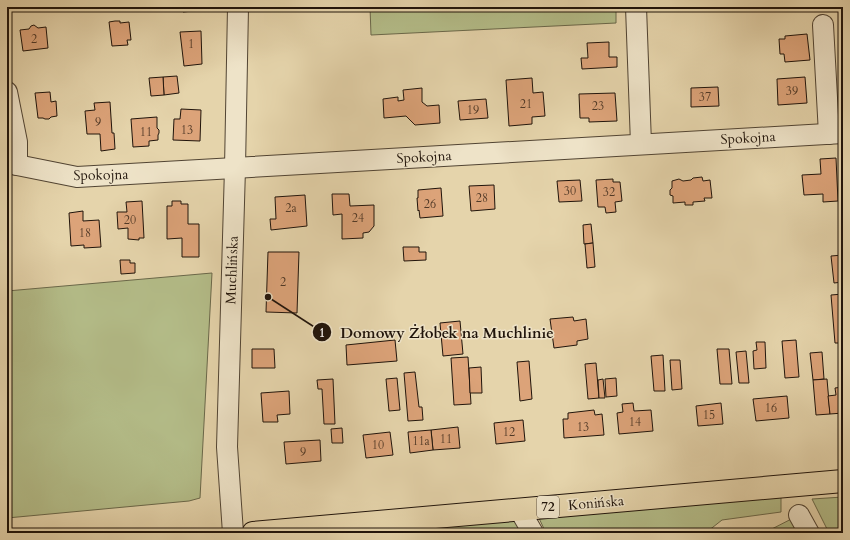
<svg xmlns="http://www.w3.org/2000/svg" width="850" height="540" font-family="Cardo,serif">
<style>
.green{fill:#b4bd89;stroke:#6a684a}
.building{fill:#dca379;stroke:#20140b}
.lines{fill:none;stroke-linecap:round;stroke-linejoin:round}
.minor-casing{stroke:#514433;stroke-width:22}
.major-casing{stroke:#20140b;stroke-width:24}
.minor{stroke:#eee3c8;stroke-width:20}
.major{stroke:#e5d4ab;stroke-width:22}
.labels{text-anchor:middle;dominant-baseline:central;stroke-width:3;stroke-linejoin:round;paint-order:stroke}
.number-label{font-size:12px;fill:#4f3826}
.shield{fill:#eee3c8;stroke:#5e5244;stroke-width:1}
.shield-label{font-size:13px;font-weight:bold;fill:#20140b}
.street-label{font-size:14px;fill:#20140b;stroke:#eee3c8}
.leader{fill:none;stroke:#20140b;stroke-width:1.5}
.callout-dot{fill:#20140b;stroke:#eee3c8;stroke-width:1.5}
.mark-label{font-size:12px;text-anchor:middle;font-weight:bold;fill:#fff}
.callout-label{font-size:15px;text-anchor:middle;font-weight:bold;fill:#20140b;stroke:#eee3c8;stroke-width:3;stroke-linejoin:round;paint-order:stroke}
</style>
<rect width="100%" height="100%" fill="#e5d4ab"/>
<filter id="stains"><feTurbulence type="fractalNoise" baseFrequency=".005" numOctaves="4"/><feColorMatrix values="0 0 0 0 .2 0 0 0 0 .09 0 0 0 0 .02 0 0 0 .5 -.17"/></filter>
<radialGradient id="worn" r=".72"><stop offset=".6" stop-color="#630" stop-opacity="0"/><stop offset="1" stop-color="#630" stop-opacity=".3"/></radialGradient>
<g class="green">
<polygon points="370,7 616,7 616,23 371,35"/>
<polygon points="212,273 200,498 189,501 7,518 7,291"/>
<polygon points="781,494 781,512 722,520 708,531 703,533 546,533 537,514"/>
<polygon points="843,497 843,533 829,533 812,499"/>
<polygon points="803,513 812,533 764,533"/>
<polygon points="504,516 519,523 526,533 322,533"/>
</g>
<g class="building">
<polygon points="183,7 203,7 203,10 183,12"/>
<polygon points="115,21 120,21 120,23 129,22 131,40 127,40 128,45 112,46 109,22"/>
<polygon points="34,25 38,28 46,27 48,48 23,51 20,30 29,29 31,26"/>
<polygon points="201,31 202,64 184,66 180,32"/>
<polygon points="807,34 810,60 785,62 784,54 780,54 779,39 785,39 785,36"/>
<polygon points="609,42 609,57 617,57 617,67 582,69 581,58 588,58 587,43"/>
<polygon points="177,76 179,93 164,95 163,77"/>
<polygon points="163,77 164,95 151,96 149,78"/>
<polygon points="805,77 807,103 778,105 777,79"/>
<polygon points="532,78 533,93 543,92 545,116 532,117 532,124 509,126 506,80"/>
<polygon points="718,87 719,106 691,107 691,88"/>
<polygon points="422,88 422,102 427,106 439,105 440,123 415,125 406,116 384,118 383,99 398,97 398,101 404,100 403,90"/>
<polygon points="50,92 51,102 56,101 57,116 51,117 49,119 45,119 43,118 38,118 35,93"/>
<polygon points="615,93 617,121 589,122 589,118 580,118 579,94"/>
<polygon points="486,99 488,118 460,120 458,101"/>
<polygon points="110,102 112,133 114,133 115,149 101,151 100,134 87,134 85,111 95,110 94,103"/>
<polygon points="181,109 201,110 200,141 173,140 174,119 180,119"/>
<polygon points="157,117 157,128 159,130 159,133 158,135 158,140 149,141 149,146 133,147 131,119"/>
<polygon points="836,158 838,201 823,202 823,194 804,195 802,175 821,174 820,159"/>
<polygon points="702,177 703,181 710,180 712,198 704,198 705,201 693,202 693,205 685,205 685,202 673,203 673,196 670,195 670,190 672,188 672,181 679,179 683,181 691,180 693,178"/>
<polygon points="613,179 613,182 620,182 622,201 615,202 616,212 606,213 605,207 598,207 596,180"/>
<polygon points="580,180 582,201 559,202 557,181"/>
<polygon points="494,185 495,209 471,211 469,186"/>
<polygon points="441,188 443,216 420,218 419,210 418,211 417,198 418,198 418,190"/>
<polygon points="332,194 349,194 350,206 374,205 374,226 369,232 363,233 363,238 342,239 342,214 333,215"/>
<polygon points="305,195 307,226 271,230 270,219 276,219 275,197"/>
<polygon points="142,201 144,238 139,238 139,240 128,239 128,228 118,229 117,212 127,212 126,202"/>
<polygon points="172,201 181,201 181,204 188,204 188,224 199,224 199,257 182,257 182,238 167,239 167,206 172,206"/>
<polygon points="83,211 83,221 99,220 101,247 84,248 84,245 71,246 69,213"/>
<polygon points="591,224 593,243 584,244 583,225"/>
<polygon points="593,243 595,267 587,268 585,244"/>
<polygon points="403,247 419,247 419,252 426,252 426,260 404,261"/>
<polygon points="268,252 299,252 297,313 266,312"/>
<polygon points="843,255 843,282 834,283 831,256"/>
<polygon points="120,260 130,260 130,263 135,263 135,273 121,274"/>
<polygon points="843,294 843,343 835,343 831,295"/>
<polygon points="573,317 574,321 586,319 588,339 577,341 577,345 554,348 550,319"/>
<polygon points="460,321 463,354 443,356 440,323"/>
<polygon points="395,340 397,361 347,365 346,345"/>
<polygon points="796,340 799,377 785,378 782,341"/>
<polygon points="756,342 765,342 766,368 754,369 753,351 757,350"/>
<polygon points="252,349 274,349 275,368 252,368"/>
<polygon points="717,349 729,349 732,384 720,384"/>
<polygon points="746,351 749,383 739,383 736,352"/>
<polygon points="822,352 824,379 813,380 810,353"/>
<polygon points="663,355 665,391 654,391 651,356"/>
<polygon points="468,357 471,404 454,405 451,358"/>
<polygon points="670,360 680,360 682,389 672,390"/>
<polygon points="529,361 532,399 520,401 517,362"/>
<polygon points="596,363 599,398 588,399 585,364"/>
<polygon points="481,367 482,393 470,393 469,368"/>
<polygon points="415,372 419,407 422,407 423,420 408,421 404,373"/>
<polygon points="397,378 400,410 389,411 386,379"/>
<polygon points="616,378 617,396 606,397 605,379"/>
<polygon points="333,379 335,424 324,424 322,389 318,389 317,380"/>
<polygon points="603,379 605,398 599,398 598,380"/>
<polygon points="827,379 830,414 816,415 813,380"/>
<polygon points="843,387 843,413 830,414 828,396 836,395 835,388"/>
<polygon points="289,391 290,414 277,415 278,422 263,422 261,393"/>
<polygon points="787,396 789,418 756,421 753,399"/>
<polygon points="633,403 634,411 651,410 653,431 619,434 617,413 623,412 622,404"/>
<polygon points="721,403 723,424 698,426 696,406"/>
<polygon points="594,410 595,415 602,414 604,435 564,438 563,419 568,419 568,413"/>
<polygon points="523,420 525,441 496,444 494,423"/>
<polygon points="458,427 460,448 433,450 431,430"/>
<polygon points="342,428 343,443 332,443 331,429"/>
<polygon points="431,430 433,450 410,453 408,432"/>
<polygon points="390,432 393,455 366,458 363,435"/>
<polygon points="320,440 321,461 286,464 284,442"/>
</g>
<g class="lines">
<g class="minor-casing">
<g id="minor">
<polyline points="636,7 641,144"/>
<polyline points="823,25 829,134"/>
<polyline points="7,92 17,142 17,165"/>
<polyline points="7,163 77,177 843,133"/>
<polyline points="519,509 533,533"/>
<polyline points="799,515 809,533"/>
<polyline points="233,533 227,447 235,168 238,7"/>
</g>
</g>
<g class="major-casing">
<polyline id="major" points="253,533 843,481"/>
</g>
<use href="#minor" class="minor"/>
<use href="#major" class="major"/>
</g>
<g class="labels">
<g class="number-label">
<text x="34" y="39">2</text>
<text x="191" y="44">1</text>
<text x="792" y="91">39</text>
<text x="705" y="97">37</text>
<text x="526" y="104">21</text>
<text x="598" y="106">23</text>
<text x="473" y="110">19</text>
<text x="98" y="122">9</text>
<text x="187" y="130">13</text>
<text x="146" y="132">11</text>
<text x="570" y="191">30</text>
<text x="609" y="192">32</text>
<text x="482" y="198">28</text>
<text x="430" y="204">26</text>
<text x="291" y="208">2a</text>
<text x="358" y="218">24</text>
<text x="130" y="220">20</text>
<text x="85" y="233">18</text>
<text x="283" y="282">2</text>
<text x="771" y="408">16</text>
<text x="709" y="415">15</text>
<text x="635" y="422">14</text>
<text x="583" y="427">13</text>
<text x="509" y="432">12</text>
<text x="446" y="439">11</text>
<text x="421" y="441">11a</text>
<text x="378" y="445">10</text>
<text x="303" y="452">9</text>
</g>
<rect class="shield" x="537" y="496" width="22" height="22" rx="3"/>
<g class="shield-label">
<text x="548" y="507">72</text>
</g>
<g class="street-label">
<text transform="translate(748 138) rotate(-3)">Spokojna</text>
<text transform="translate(424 157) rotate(-3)">Spokojna</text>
<text transform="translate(101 175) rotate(-1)">Spokojna</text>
<text transform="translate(232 270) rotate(-88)">Muchlińska</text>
<text transform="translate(596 503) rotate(-5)">Konińska</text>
</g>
</g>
<path class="leader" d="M268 297L322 332"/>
<g class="callout-dot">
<circle cx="268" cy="297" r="4"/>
<circle cx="322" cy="332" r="10"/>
</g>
<g class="mark-label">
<text x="322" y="337">1</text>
</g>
<g class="callout-label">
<text x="447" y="338">Domowy Żłobek na Muchlinie</text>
</g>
<rect width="850" height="540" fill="none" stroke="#e5d4ab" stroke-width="24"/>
<rect x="8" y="8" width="834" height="524" fill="none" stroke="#20140b" stroke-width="2"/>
<rect x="12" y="12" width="826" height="516" fill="none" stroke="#20140b"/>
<rect width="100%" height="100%" filter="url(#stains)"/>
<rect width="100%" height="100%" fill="url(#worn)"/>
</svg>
